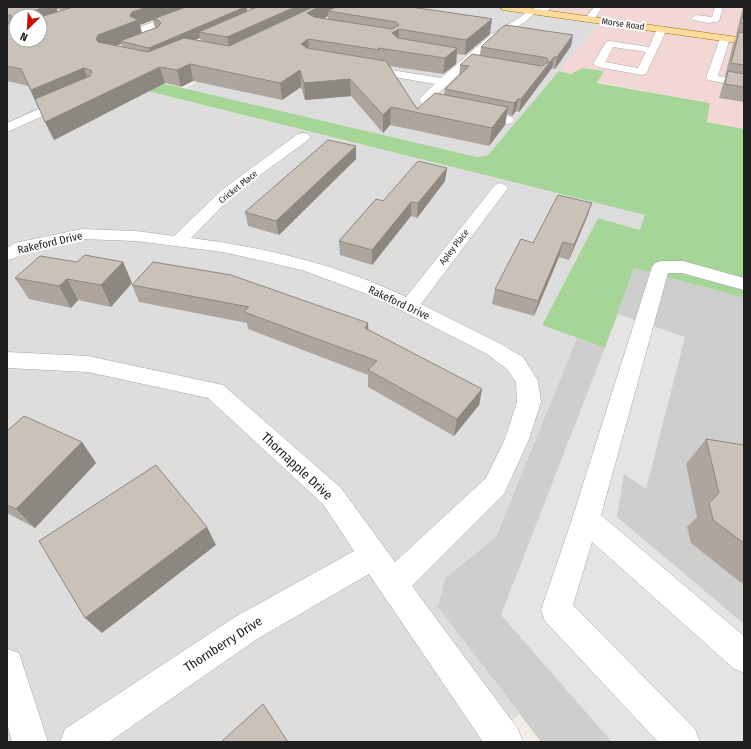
<svg xmlns="http://www.w3.org/2000/svg" width="751" height="749" font-family="'Fira Sans Condensed',sans-serif">
<style>
.residential{fill:#dedddd}
.commercial{fill:#f3d7d4}
.religious{fill:#cecece}
.forest{fill:#a5d597}
.parking{fill:#e4e4e4}
.lines{fill:none;stroke-linecap:round;stroke-linejoin:round}
.minor-casing{stroke:#a7a7a7;stroke-width:1}
.major-casing{stroke:#9c7300;stroke-width:1}
.minor{fill:#fff;fill-rule:evenodd}
.major{fill:#ffdb9d;fill-rule:evenodd}
.wall{fill:#aea69e;fill-rule:evenodd}
.shaded-wall{fill:#8d8781}
.building{fill:#cac1b8;stroke:#8d8781}
.labels{text-anchor:middle;dominant-baseline:central;stroke-width:4;stroke-linejoin:round;paint-order:stroke}
.far-street-label{font-size:9px;fill:#202020;stroke:#fff}
.street-label{font-size:11px;fill:#202020;stroke:#fff}
.near-street-label{font-size:13px;fill:#202020;stroke:#fff}
</style>
<rect width="100%" height="100%" fill="#f2eee6"/>
<g class="residential">
<polygon points="342,7 495,7 601,22 488,155 477,157 184,89"/>
<polygon points="7,56 646,215 641,230 598,218 542,324 577,338 496,537 445,578 438,607 519,714 489,742 7,742"/>
</g>
<polygon class="commercial" points="495,7 744,7 744,129 707,122 710,103 597,82 603,71 571,74 559,71 601,22"/>
<polygon class="religious" points="634,268 744,298 744,742 541,742 438,607 445,578 496,537 577,338 605,348"/>
<polygon class="forest" points="7,47 477,157 488,155 559,71 571,74 582,68 604,71 597,83 710,103 707,122 744,129 744,298 634,268 605,348 542,325 598,218 640,230 645,215 7,56"/>
<polygon class="parking" points="618,314 685,337 646,489 624,474 617,517 744,624 744,742 612,742 501,615"/>
<g class="lines">
<g class="minor-casing">
<g id="minor">
<polygon points="195,7 230,8 245,7 231,14 198,12 150,30 160,32 162,34 160,36 141,44 136,41 147,35 137,32 135,30 137,28"/>
<polygon points="355,7 376,7 410,12 418,7 428,7 411,18 359,10"/>
<polygon points="542,7 551,7 547,12 535,13 525,22 498,38 431,100 512,117 514,120 512,123 508,124 430,108 423,105 419,99 435,84 366,72 361,69 366,66 441,78 492,34 519,18 530,9"/>
<polygon points="594,7 602,7 593,21 587,21 585,19"/>
<polygon points="715,7 723,7 719,21 709,23 693,20 691,18 696,15 712,17"/>
<path d="M662,26L667,29L646,74L642,75L598,67L593,64L606,42L610,41L649,47L657,29ZM613,47L646,52L638,68L605,62Z"/>
<polygon points="725,35 730,38 718,76 744,81 744,87 708,80 706,78 720,38"/>
<polygon points="68,96 72,97 74,100 72,103 7,132 7,123"/>
<path d="M303,133L308,134L310,137L308,140L233,195L191,238C263,247 340,265 406,297L495,185L500,183L505,185L508,188L421,304L501,344L523,357L538,381L541,402L529,439L504,494L412,586L518,729L523,742H483L369,574L257,639L109,742H60L65,729L235,617L354,551L323,504L208,398L88,372L7,368V352L88,356L223,385L341,488L395,562L486,478L505,439L517,402L516,382L507,369L487,354L375,297L302,270L223,252L136,241L82,239L27,251L13,259L7,260V248L15,243L82,229L136,231L174,236L223,189L298,134Z"/>
<polygon points="661,261 683,261 744,278 744,290 682,273 668,273 601,515 744,636 744,673 733,668 592,542 573,605 695,729 700,742 658,742 545,621 541,610 572,519 652,267 655,263"/>
<polygon points="7,649 19,653 48,742 12,742 7,723"/>
</g>
</g>
<g class="major-casing">
<polygon id="major" points="499,7 522,7 744,38 744,44 503,10"/>
</g>
<use href="#minor" class="minor"/>
<use href="#major" class="major"/>
</g>
<g class="wall">
<path d="M7,7H411L490,34L465,55L457,54L456,64L443,74L389,66L417,109L444,95L445,89L459,76L460,65L480,55L481,47L571,46L555,69L552,68L519,112L516,111L512,116L507,114L505,125L489,146L390,125L383,133L351,96L305,100L301,87L282,100L193,81L181,87L165,83L54,140L28,86L7,81ZM247,8L250,9H252L247,11ZM56,9L63,10L58,12ZM328,16V19L323,18ZM153,20L155,28L142,33L140,25ZM200,38L201,41L195,40ZM121,44L122,47L116,46Z"/>
<polygon points="743,7 744,7 744,102 719,98 723,84 726,76 725,76 733,44 737,36 736,35"/>
<polygon points="356,146 356,159 279,235 248,226 245,212"/>
<polygon points="445,181 417,218 411,216 372,265 340,255 339,241 383,201"/>
<polygon points="592,203 587,217 569,260 559,257 534,316 492,304 495,289 533,243"/>
<polygon points="77,262 123,262 132,283 111,307 78,300 71,308 29,299 15,278"/>
<polygon points="132,285 368,323 368,330 482,389 479,405 454,436 368,387 368,375 248,329 247,323 139,302"/>
<polygon points="7,431 82,442 96,463 35,528 7,513"/>
<polygon points="706,439 744,445 744,583 740,582 691,543 687,527 697,517 686,464"/>
</g>
<g class="shaded-wall">
<polygon points="45,7 56,7 60,18 40,25 40,16 33,16 33,11"/>
<polygon points="147,7 190,7 153,19 153,20 140,25 142,35 120,41 121,44 103,51 96,39 98,35 130,16 132,12"/>
<polygon points="245,7 247,7 248,16 199,32 200,38 152,59 149,48"/>
<polygon points="295,7 337,7 328,11 328,16 309,27 230,52 227,37"/>
<polygon points="492,19 490,34 465,55 466,40"/>
<polygon points="399,29 398,45 392,33"/>
<polygon points="573,35 571,46 555,69 557,57"/>
<polygon points="308,39 309,55 301,44"/>
<polygon points="457,48 456,64 443,74 445,58"/>
<polygon points="554,57 552,68 519,112 521,99"/>
<polygon points="190,64 193,81 181,87 177,70"/>
<polygon points="160,67 165,83 54,140 45,122"/>
<polygon points="84,68 90,85 35,99 38,108 31,90"/>
<polygon points="300,70 301,87 282,100 280,83"/>
<polygon points="350,79 351,96 305,100 304,83"/>
<polygon points="518,99 516,111 512,116 514,103"/>
<polygon points="391,107 390,125 383,133 383,115"/>
<polygon points="508,107 505,125 489,146 492,128"/>
<polygon points="356,146 356,159 279,235 276,221"/>
<polygon points="447,168 445,181 417,218 418,203"/>
<polygon points="411,202 411,216 372,265 372,250"/>
<polygon points="592,203 587,217 569,260 574,245"/>
<polygon points="563,242 559,257 534,316 538,301"/>
<polygon points="123,262 132,283 111,307 101,285"/>
<polygon points="67,279 78,300 71,308 59,286"/>
<polygon points="368,323 369,340 365,328"/>
<polygon points="482,389 479,405 454,436 457,419"/>
<polygon points="82,442 96,463 35,528 16,509"/>
<polygon points="207,527 216,545 102,633 85,618"/>
</g>
<g class="building">
<polygon points="7,7 45,7 33,11 33,16 16,16 16,40 40,40 40,17 73,7 147,7 132,12 130,16 138,20 98,35 96,39 98,42 148,52 184,38 229,46 313,7 318,7 307,13 314,17 392,29 399,25 396,22 328,11 336,7 411,7 487,18 492,19 466,40 399,29 392,33 398,38 457,48 445,58 378,48 380,50 308,39 301,44 307,48 386,61 417,109 435,93 508,107 492,128 391,107 383,115 350,79 304,83 300,70 280,83 190,64 177,70 160,67 45,122 35,99 90,76 92,71 84,68 31,90 21,69 7,66 7,23 10,23 11,15 7,15"/>
<polygon points="186,7 245,7 149,48 120,41 158,27 161,23 158,20 153,19"/>
<polygon points="257,7 295,7 227,37 199,32"/>
<polygon points="744,11 744,24 741,23"/>
<polygon points="506,25 573,35 557,57 554,57 521,99 518,99 514,103 445,89 469,66 460,65 472,54 541,66 549,62 547,58 542,57 481,47 501,28"/>
<polygon points="739,32 744,33 744,65 731,63"/>
<polygon points="728,71 744,74 744,87 725,84"/>
<polygon points="328,140 356,146 276,221 245,212"/>
<polygon points="418,161 447,168 418,203 411,202 372,250 339,241 376,199 383,201"/>
<polygon points="558,195 592,203 574,245 563,242 538,301 495,289 521,239 533,243"/>
<polygon points="85,255 123,262 101,285 67,279 59,286 15,278 40,256 77,262"/>
<polygon points="153,262 231,275 368,323 365,328 482,389 457,419 368,370 377,361 244,312 249,307 132,285"/>
<polygon points="24,416 82,442 16,509 7,505 7,431"/>
<polygon points="706,439 744,445 744,543 713,520 709,503 719,493"/>
<polygon points="156,465 207,527 85,618 39,541"/>
<polygon points="263,704 288,742 221,742"/>
</g>
<g class="labels">
<g class="far-street-label">
<text transform="translate(623 24) rotate(8)">Morse Road</text>
<text transform="translate(238 187) rotate(-39)">Cricket Place</text>
<text transform="translate(454 247) rotate(-52)">Apley Place</text>
</g>
<g class="street-label">
<text transform="translate(50 243) rotate(-13)">Rakeford Drive</text>
<text transform="translate(399 303) rotate(25)">Rakeford Drive</text>
</g>
<g class="near-street-label">
<text transform="translate(297 466) rotate(43)">Thornapple Drive</text>
<text transform="translate(223 644) rotate(-33)">Thornberry Drive</text>
</g>
</g>
<rect width="751" height="749" fill="none" stroke="#202020" stroke-width="16"/>
<g transform="translate(28 28) rotate(204)"><circle r="19" fill="#ffffff" stroke="#a6a6a6"/>
<path d="M0-3L7 15L0 10L-7 15Z" fill="#d00e00"/>
<text y="-6" font-size="11" font-weight="bold" text-anchor="middle" fill="#202020">N</text>
</g>
</svg>
